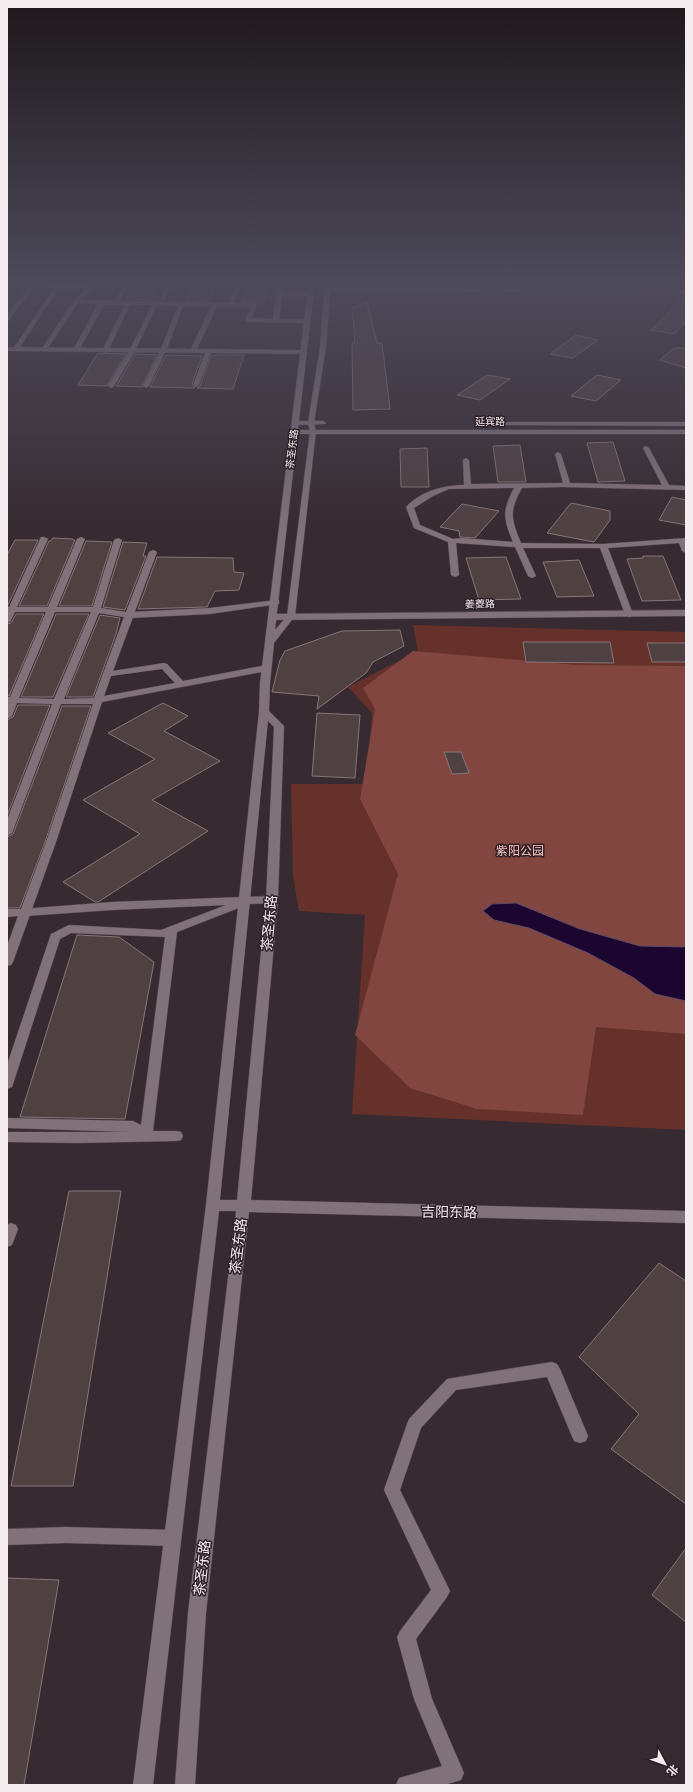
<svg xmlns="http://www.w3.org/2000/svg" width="693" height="1792" font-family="'DejaVu Sans','Noto Sans SC',sans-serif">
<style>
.built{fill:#45323c}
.green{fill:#66312a}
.forest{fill:#80463f}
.water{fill:#1c052f;stroke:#5d4a69}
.building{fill:#4f4042;stroke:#867678}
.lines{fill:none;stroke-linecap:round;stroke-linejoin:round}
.service-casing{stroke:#52474d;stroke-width:1}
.minor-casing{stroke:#52474d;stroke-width:1}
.tertiary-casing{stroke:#52474d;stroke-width:1}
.secondary-casing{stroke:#52474d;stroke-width:1}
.service{fill:#817279;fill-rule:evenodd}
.minor{fill:#817279;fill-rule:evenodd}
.tertiary{fill:#817279;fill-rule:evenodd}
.secondary{fill:#817279;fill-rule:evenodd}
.labels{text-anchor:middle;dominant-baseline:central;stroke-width:3;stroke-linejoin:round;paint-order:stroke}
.far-street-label{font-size:10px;fill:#f5ecf0;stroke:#2d2127}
.park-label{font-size:12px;fill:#ffc6be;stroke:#2d2127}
.near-street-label{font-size:14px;fill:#f5ecf0;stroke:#2d2127}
</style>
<rect width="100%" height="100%" fill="#372b31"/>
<polygon class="built" points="347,281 609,281 612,285 536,286 347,284"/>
<polygon class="green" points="413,625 686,632 686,1130 352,1114 365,915 299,911 293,876 291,784 367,784 372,713 348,687 418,651"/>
<polygon class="forest" points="413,651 577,665 686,666 686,1034 596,1027 583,1115 477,1109 410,1088 355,1035 398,874 360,799 375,709 363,688"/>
<polygon class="water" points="516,903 580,929 640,946 683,947 686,946 686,1001 655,994 634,978 588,953 529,928 494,920 483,911 492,904"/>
<g class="building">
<polygon points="138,281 161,281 151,300 127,299"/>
<polygon points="194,281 216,281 209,301 186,301"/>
<polygon points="250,281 271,281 264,303 242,302"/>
<polygon points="686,296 686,321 674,334 651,330"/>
<polygon points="367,302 377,343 382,343 390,409 353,410 352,343 355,343 352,308"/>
<polygon points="576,335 598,340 573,358 550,354"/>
<polygon points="674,348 686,348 686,368 660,360"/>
<polygon points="98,353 126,354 107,386 78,385"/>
<polygon points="135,354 157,355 142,387 116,386"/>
<polygon points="166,355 202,356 192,384 195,388 150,387"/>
<polygon points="219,355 244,355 233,389 197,388 200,386 211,356"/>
<polygon points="487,375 510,379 480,400 457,395"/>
<polygon points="597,375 621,380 596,401 571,396"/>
<polygon points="613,442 625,481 598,482 587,443"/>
<polygon points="520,445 526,482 498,482 493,446"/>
<polygon points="427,448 429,487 401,487 400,449"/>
<polygon points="672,497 686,500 686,525 659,520"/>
<polygon points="571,503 610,511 610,520 594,542 547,533"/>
<polygon points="462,504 499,511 475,538 460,537 459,531 440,527"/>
<polygon points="53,538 73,539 73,540 75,540 47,606 19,606 49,541 51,541"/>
<polygon points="15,540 38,540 8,605 7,605 7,555"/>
<polygon points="86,541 112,542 92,606 59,606"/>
<polygon points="123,542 147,543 143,556 146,556 125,610 103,607"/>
<polygon points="643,556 663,556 681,600 642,601 627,559 643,558"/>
<polygon points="157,557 233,558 234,572 244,573 239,590 215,591 207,607 138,609"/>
<polygon points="506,557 521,599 479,600 466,558"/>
<polygon points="579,560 594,596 557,597 543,562"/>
<polygon points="16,614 44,614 9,696 7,696 7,624 11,623"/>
<polygon points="56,614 89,614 53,697 21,697"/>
<polygon points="100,615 120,618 116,634 93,697 66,697"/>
<polygon points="400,630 404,646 373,662 366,673 317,709 319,696 272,692 280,660 285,651 342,631"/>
<polygon points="523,642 610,642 614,663 526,662"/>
<polygon points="647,643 686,643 686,662 652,662"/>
<polygon points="163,703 188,716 164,731 220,761 152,800 208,831 98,902 95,902 63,882 140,834 83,800 155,759 108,733"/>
<polygon points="18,705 50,705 7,816 7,720 13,717"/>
<polygon points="62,706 91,706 45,842 20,908 7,908 7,837 13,834"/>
<polygon points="317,713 360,715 355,778 312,776"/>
<polygon points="444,752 461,752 469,773 452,774"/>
<polygon points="77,935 119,937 154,962 125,1119 20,1117"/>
<polygon points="69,1191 121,1191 73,1486 11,1486"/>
<polygon points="659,1263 686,1281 686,1504 611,1449 639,1414 579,1357"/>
<polygon points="686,1548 686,1622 652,1595"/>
<polygon points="7,1578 59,1580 24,1785 7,1785"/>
</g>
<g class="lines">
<g class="service-casing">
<g id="service">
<polygon points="92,281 97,281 87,295 81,300 229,303 235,281 241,281 234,303 257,304 252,318 273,319 277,281 283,281 282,292 311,292 314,294 311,296 282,296 279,319 308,319 311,321 308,323 248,322 245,320 251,307 217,306 196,351 193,353 190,351 211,306 183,306 166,351 149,386 146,388 143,386 160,351 178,306 157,305 135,351 114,386 111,388 108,386 129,351 152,305 130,305 108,351 105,353 102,351 125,305 104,305 79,350 76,352 73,350 98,304 78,303 46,351 42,351 41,350 74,300 86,289 59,288 18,350 14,350 13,349 54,288 33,287 9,320 7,321 7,315 28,287 7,287 7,283 89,285"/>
<polygon points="125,281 130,281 120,300 116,300"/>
<polygon points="167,281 172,281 165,299 160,300"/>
<path d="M646,446L649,448L669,485L686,486V490L562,487L522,488C509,511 511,519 521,543L603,544L686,538V553L682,551L679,543L608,548L633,614L632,616L629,617L625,614L600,548H523L536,576L532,578L528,576L515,547L456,543L459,575L455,577L451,575L448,542L414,528L406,507C421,491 444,485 464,485L463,460L466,458L469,460L471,484L563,483L555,454L558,452L561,454L570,483L662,485L643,448ZM514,488C502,511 503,518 513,542L462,538L453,539L420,525L414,508L433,496L449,489Z"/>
<path d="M41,537H44L48,539L17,607H48L77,539L81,537L85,539L57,607H93L114,540L118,538L122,540L101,608L126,612L149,552L153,550L157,552L113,671L164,663L167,664L183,681L267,665L271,668L267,671L102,702L56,842L13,962L11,965L7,966V946L18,916L7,917V909H21L46,842L93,704H61L12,833L7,836V820L52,704L17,703L12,716L7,719V697H10L46,612H15L10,622L7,623V606L9,607ZM55,612H91L54,699L19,698ZM99,613L124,617L94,698L64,699ZM162,669L175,683L104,696L111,676Z"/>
<polygon points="552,1362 557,1364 560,1369 588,1436 586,1441 580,1443 574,1441 547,1377 456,1390 421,1428 400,1490 450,1591 447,1597 416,1639 432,1699 464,1773 461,1780 444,1785 396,1785 399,1778 442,1766 414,1699 397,1637 400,1631 431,1590 384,1490 407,1424 409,1419 447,1379"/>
</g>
</g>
<g class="minor-casing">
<g id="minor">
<polygon points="7,347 304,350 307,352 304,354 211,353 199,385 196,387 193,385 205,353 7,351"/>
<polygon points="276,600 279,600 279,604 210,614 130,618 126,615 130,612 210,608"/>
<polygon points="272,896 276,897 278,900 276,903 249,904 177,932 153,1131 176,1131 181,1132 183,1136 181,1140 176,1141 78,1143 7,1142 7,1132 131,1132 7,1128 7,1118 133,1121 141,1125 165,937 71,933 60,939 13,1084 12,1087 7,1089 7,1065 51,934 69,925 161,930 226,905 112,910 26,916 22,915 20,912 22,909 112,902"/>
<polygon points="11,1223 16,1225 18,1229 12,1245 7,1247 7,1225"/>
<polygon points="66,1527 173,1530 179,1532 181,1538 179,1544 173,1546 66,1543 7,1545 7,1529"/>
</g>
</g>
<g class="tertiary-casing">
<g id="tertiary">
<polygon points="615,281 620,281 625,290 686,290 686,294 328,291 325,289 328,287 620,290"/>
<polygon points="323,421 326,423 325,424 295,425 292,423 295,421"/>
<polygon points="505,422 686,422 686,426 503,425 503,423"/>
<polygon points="686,430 686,434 294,434 291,432 294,430"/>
<polygon points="686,610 686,616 274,620 270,617 274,614"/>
</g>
</g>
<g class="secondary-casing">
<path id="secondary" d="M309,281H315L275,630L287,616L310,431L308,423L320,347L325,281H331L326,347L314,423L316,431L295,616L274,643L270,683L269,711L284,726L278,900L251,1200L686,1211V1223L249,1212L206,1613L195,1785H175L188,1613L236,1211H219L153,1785H133L206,1205L259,712L260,683ZM268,721L274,727L266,900L237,1200H220Z"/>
</g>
<use href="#service" class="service"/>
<use href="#minor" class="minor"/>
<use href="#tertiary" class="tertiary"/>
<use href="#secondary" class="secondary"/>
</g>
<linearGradient id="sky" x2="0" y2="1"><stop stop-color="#1e181b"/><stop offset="0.53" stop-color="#4d4a5a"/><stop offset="1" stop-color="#4d4a5a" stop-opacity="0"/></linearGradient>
<rect width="693" height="532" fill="url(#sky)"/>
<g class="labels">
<g class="far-street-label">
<text x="490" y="421">延宾路</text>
<text transform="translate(292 449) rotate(-83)">茶圣东路</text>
<text transform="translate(480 604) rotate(-1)">姜夔路</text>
</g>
<g class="park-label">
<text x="520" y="851">紫阳公园</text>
</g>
<g class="near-street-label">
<text transform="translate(269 923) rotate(-85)">茶圣东路</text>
<text transform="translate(449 1212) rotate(1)">吉阳东路</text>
<text transform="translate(238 1246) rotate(-83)">茶圣东路</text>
<text transform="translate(202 1568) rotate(-84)">茶圣东路</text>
</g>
</g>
<rect width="693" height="1792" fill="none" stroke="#f5ecf0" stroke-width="16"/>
<g transform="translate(665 1764) rotate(131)" stroke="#2d2127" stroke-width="3" paint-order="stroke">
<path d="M0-3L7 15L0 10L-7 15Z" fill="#f5ecf0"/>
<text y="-6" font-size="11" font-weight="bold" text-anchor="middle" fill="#f5ecf0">北</text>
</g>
</svg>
